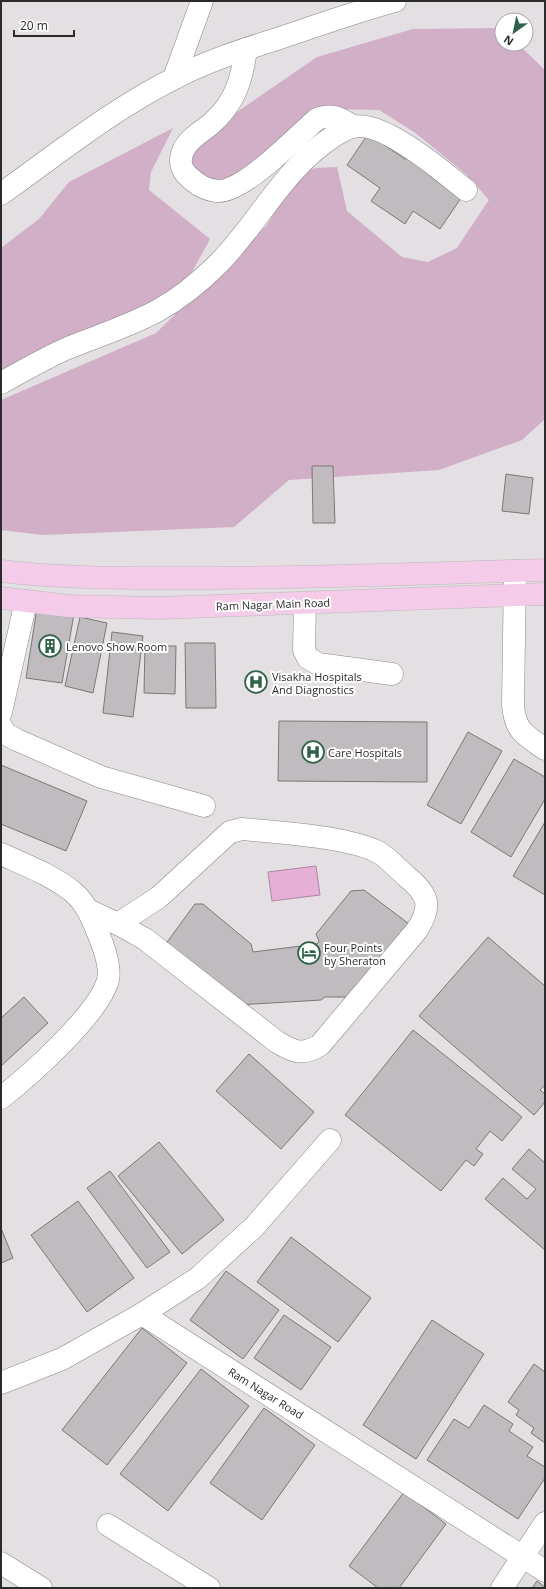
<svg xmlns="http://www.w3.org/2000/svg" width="546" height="1589" font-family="'Open Sans',sans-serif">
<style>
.green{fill:#d1afc6}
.water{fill:#e6afd5;stroke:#ae87a2}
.building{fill:#bfbbbe;stroke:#7b787a}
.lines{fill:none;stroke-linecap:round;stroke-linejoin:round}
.minor-casing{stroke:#8a8689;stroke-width:23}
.major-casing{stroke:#bbb;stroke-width:23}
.minor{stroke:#fff;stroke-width:22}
.major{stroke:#f4cbe8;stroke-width:22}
.labels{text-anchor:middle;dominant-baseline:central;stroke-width:4;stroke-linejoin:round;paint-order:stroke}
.street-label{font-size:11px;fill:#2c2b2b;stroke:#fff}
.poi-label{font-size:11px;fill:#2c2b2b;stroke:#fff;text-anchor:start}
</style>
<rect width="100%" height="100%" fill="#e3dfe2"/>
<g class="green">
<polygon points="502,28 502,44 518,44 545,70 545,419 522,440 439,470 289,480 234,527 43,535 1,530 1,400 156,333 267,225 300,172 316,168 337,167 347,211 402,257 428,262 457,248 489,200 466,174 414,132 379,110 330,109 248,173 204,183 187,156 202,136 317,57 413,29"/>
<polygon points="173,128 151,172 149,190 210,239 192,272 160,303 50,348 1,370 1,248 39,219 69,182"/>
</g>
<polygon class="water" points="316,866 320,895 272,901 268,872"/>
<g class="building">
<polygon points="368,134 405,159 415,156 428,165 430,176 461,198 440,229 413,211 405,224 371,201 380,188 347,165"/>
<polygon points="312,466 333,466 335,523 313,523"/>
<polygon points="506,474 533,478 529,514 502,511"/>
<polygon points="37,608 74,614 62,683 26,678"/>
<polygon points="80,617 107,623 93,693 65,686"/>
<polygon points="112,632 143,636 133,717 103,713"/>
<polygon points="185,643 215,643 216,708 186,708"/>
<polygon points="145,646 176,646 175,694 144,693"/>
<polygon points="279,721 427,722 427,782 278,781"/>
<polygon points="468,732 502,751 461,824 427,805"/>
<polygon points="514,759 545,777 545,799 511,857 471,832"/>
<polygon points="1,765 87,801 66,851 1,824"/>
<polygon points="545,822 545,895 513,876"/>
<polygon points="364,890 409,924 348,997 325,997 321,1000 237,1005 162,949 195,904 203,904 251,944 253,952 317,944 319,941 316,934 351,891"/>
<polygon points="488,937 545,986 545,1085 540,1090 545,1094 545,1102 534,1115 419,1016"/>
<polygon points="24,997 48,1023 1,1066 1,1018"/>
<polygon points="413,1030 522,1117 502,1141 490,1131 476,1149 483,1154 474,1166 466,1160 441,1191 345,1115"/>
<polygon points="249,1054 314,1112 281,1149 216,1091"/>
<polygon points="159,1142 224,1220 182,1254 118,1176"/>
<polygon points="529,1149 545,1163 545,1250 485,1199 503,1178 527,1199 536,1189 512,1169"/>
<polygon points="110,1171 170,1252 147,1268 87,1188"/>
<polygon points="78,1201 134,1278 87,1312 31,1235"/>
<polygon points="1,1228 13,1258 1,1263"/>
<polygon points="291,1237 371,1298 338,1342 257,1282"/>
<polygon points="226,1271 279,1310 243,1359 190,1320"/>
<polygon points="284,1315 331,1347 301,1390 254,1358"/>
<polygon points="432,1320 484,1354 416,1459 363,1425"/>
<polygon points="142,1328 187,1363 107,1465 62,1430"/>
<polygon points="534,1364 545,1372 545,1443 531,1433 534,1428 516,1415 519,1410 508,1402"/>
<polygon points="201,1369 249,1406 168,1511 120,1474"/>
<polygon points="484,1405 513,1424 509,1431 533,1447 527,1456 545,1467 545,1478 518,1519 427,1460 454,1419 469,1428"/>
<polygon points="264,1408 315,1445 262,1520 210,1483"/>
<polygon points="404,1492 446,1524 399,1588 378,1588 349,1566"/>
<polygon points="537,1581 545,1587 545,1588 532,1588"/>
</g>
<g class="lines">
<g class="minor-casing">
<g id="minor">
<path d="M246,49C242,80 235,103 211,124C201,132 188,139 183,151C179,160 181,170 188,176C196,184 207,190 217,191C243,193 296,137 317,119C333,113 339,118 353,126"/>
<polyline points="174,78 202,1"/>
<path d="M1,194C57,154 113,109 175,78C207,61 242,50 277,39C316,26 355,12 395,1"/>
<path d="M1,383C23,371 45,358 68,348C98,336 129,326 157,311C179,299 201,281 219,263C259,222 285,167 334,136C339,133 346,128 353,127C382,119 443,172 466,190"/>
<path d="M515,571L513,705C515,731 525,735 545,749"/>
<polyline points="305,603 304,650 308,658 318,664 392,674"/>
<polyline points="1,712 26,601"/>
<polyline points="1,726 6,734 17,740 101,777 204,806"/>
<path d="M1,854C25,865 52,875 73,892C86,903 92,918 98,933C103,945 111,967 108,980C99,1014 29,1076 1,1098"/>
<path d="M90,911L118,924L145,939L277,1042C294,1052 302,1056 320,1045L417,930C433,905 428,894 406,876C397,868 388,858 378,852C367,846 355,844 343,841C310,834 276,832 242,829L230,832L159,897L118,924"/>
<polyline points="142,1314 198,1278 254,1227 330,1140"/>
<polyline points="1,1383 62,1359 142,1314 545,1571"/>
<polyline points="108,1525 209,1588"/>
<polyline points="1,1563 41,1588"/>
<polyline points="502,1588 545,1523"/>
</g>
</g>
<g class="major-casing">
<g id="major">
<path d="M1,571C67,579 134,578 200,578C315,578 430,573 545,570"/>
<polyline points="1,598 69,606 159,608 545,594"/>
</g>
</g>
<use href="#minor" class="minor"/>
<use href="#major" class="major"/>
</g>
<defs>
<g id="building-ring" transform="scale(1.15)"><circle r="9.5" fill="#fff" stroke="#2f6247" stroke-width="1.5"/><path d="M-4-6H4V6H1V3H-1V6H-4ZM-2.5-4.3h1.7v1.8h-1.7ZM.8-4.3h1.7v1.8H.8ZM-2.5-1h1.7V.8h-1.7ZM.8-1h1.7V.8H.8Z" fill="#2f6247"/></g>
<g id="hospital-ring" transform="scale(1.15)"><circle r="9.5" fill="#fff" stroke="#2f6247" stroke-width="1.5"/><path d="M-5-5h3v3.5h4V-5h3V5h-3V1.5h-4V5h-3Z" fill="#2f6247"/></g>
<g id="hotel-ring" transform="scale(1.15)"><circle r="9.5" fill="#fff" stroke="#2f6247" stroke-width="1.5"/><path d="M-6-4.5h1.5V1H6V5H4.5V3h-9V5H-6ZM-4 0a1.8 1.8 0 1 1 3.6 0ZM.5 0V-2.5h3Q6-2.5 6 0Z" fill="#2f6247"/></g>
</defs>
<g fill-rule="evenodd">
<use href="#building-ring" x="50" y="646"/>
<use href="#hospital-ring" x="256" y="682"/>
<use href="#hospital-ring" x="313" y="752"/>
<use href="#hotel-ring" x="309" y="953"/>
</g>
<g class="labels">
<g class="street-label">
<text transform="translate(273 604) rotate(-2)">Ram Nagar Main Road</text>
<text transform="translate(266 1393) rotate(32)">Ram Nagar Road</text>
</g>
<g class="poi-label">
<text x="66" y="646">Lenovo Show Room</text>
<text x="272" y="676">Visakha Hospitals<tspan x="272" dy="13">And Diagnostics</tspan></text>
<text x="328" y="752">Care Hospitals</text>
<text x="324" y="947">Four Points<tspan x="324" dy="13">by Sheraton</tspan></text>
</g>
</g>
<rect width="546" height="1589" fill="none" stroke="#2c2b2b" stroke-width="4"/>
<g transform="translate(514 32) rotate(213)"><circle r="19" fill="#ffffff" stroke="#abaaaa"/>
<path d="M0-3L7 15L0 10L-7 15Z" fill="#2f6247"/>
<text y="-6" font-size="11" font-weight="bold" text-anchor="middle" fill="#2c2b2b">N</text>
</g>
<path d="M14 30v6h60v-6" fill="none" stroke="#2c2b2b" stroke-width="2"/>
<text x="20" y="30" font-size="12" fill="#2c2b2b" stroke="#ffffff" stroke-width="3" paint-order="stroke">20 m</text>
</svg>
